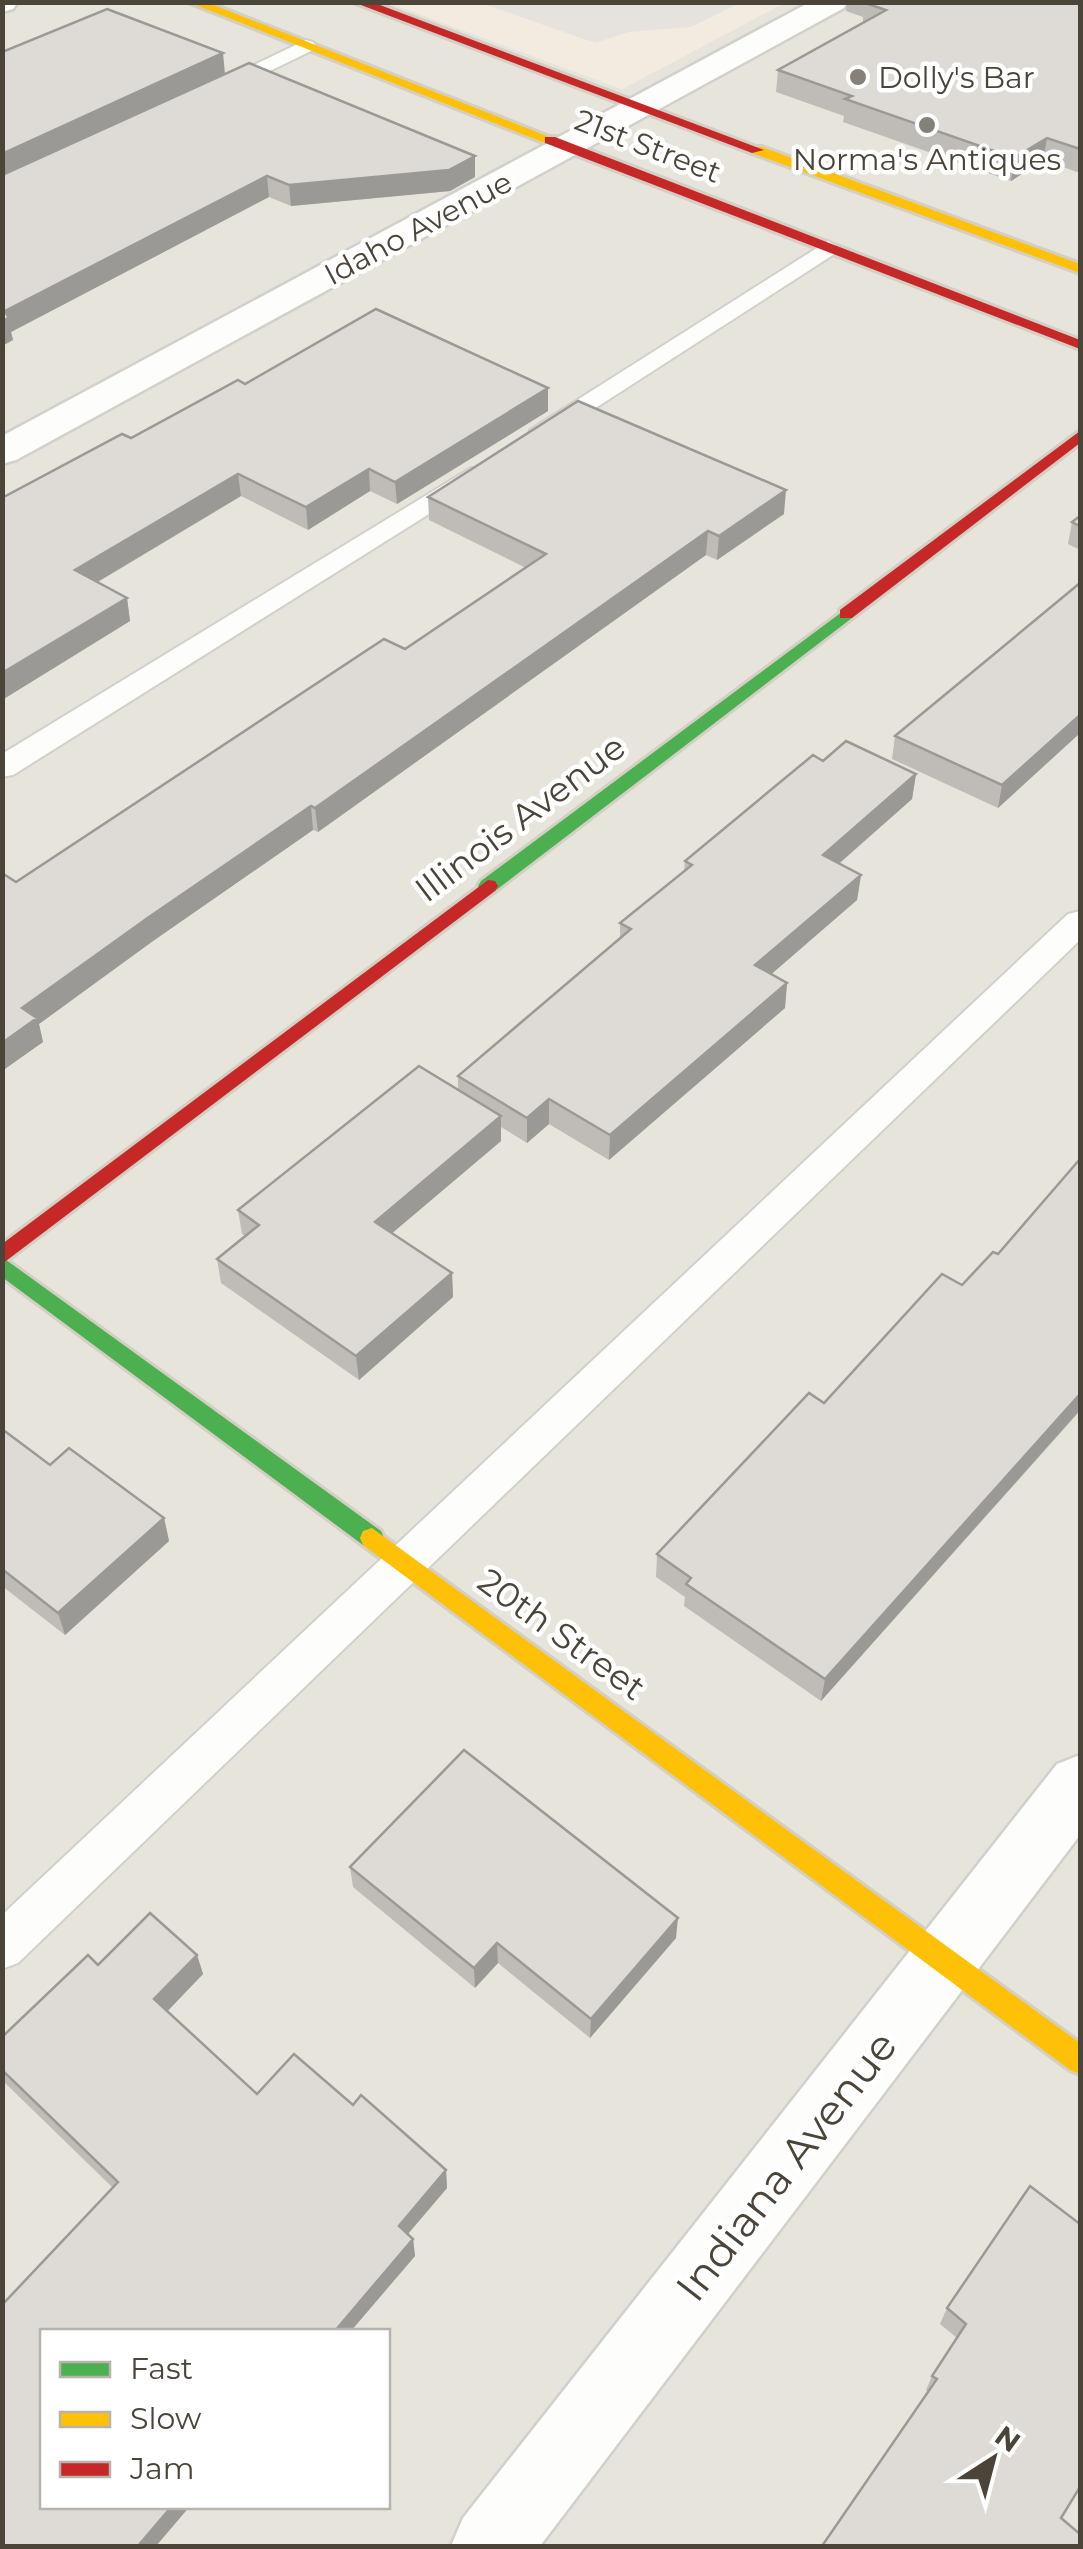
<svg xmlns="http://www.w3.org/2000/svg" width="1083" height="2549" font-family="Montserrat,sans-serif">
<style>
.residential{fill:#e7e4dc;fill-rule:evenodd}
.commercial{fill:#f3ebdf}
.parking{fill:#e6e3df}
.lines{fill:none;stroke-linecap:round;stroke-linejoin:round}
.lane-casing{stroke:#d2d0cb;stroke-width:4}
.street-casing{stroke:#d2d0cb;stroke-width:5}
.fast-casing{stroke:#d3cfc5;stroke-width:6}
.slow-casing{stroke:#d3cfc5;stroke-width:6}
.jam-casing{stroke:#d3cfc5;stroke-width:6}
.lane{fill:#fdfdfc;fill-rule:evenodd}
.street{fill:#fdfdfc;fill-rule:evenodd}
.fast{fill:#4caf50;fill-rule:evenodd}
.slow{fill:#ffc107;fill-rule:evenodd}
.jam{fill:#c62828;fill-rule:evenodd}
.wall{fill:#bfbcb8}
.shaded-wall{fill:#9b9996}
.building{fill:#dedbd6;stroke:#9b9996;stroke-width:2.5}
.poi-dot{fill:#868178;stroke:#fff;stroke-width:4}
.labels{text-anchor:middle;dominant-baseline:central;stroke-width:9;stroke-linejoin:round;paint-order:stroke}
.far-poi-label{font-size:30px;fill:#4b4439;stroke:#fff;text-anchor:start}
.far-street-label{font-size:30px;fill:#4b4439;stroke:#fff}
.street-label{font-size:35px;fill:#4b4439;stroke:#fff}
.near-street-label{font-size:42px;fill:#4b4439;stroke:#fff}
</style>
<rect width="100%" height="100%" fill="#f4f2ee"/>
<path class="residential" d="M3,3H390L622,89L784,3H1080V2546H3ZM42,2332H388V2506H42Z"/>
<polygon class="commercial" points="390,3 784,3 622,89"/>
<polygon class="parking" points="481,3 740,3 691,27 629,32 595,43"/>
<g class="lines">
<g class="lane-casing">
<g id="lane">
<polygon points="306,40 313,42 316,46 313,50 225,93 217,94 206,88"/>
<polygon points="828,241 840,248 836,253 552,436 534,436 530,430"/>
<polygon points="471,468 480,470 484,476 480,482 13,775 2,777 2,754"/>
<polygon points="1080,911 1080,940 18,1963 2,1969 2,1915 1068,914"/>
</g>
</g>
<g class="street-casing">
<g id="street">
<polygon points="2,2 18,2 13,9 2,12"/>
<polygon points="810,2 848,2 844,8 16,460 2,464 2,436"/>
<polygon points="1080,1755 1080,1835 540,2546 451,2546 463,2518 1057,1764"/>
</g>
</g>
<g class="fast-casing">
<g id="fast">
<polygon points="846,609 855,614 852,618 495,891 481,891 478,886 481,881"/>
<polygon points="2,1257 381,1531 384,1538 381,1545 372,1548 363,1545 2,1277"/>
</g>
</g>
<g class="slow-casing">
<g id="slow">
<polygon points="188,2 206,2 557,140 545,143"/>
<polygon points="752,147 762,147 1080,264 1080,273 752,153"/>
<polygon points="372,1528 1080,2043 1080,2074 1070,2070 363,1545 360,1538 363,1531"/>
</g>
</g>
<g class="jam-casing">
<g id="jam">
<polygon points="353,2 372,2 764,150 752,153"/>
<polygon points="545,137 555,137 1080,340 1080,349 545,143"/>
<polygon points="1080,431 1080,443 852,618 840,618 840,610"/>
<polygon points="488,880 495,881 498,886 495,891 2,1264 2,1244"/>
</g>
</g>
<use href="#lane" class="lane"/>
<use href="#street" class="street"/>
<use href="#fast" class="fast"/>
<use href="#slow" class="slow"/>
<use href="#jam" class="jam"/>
</g>
<g class="wall">
<polygon points="847,2 1080,2 1080,173 1043,160 1011,181 843,122 844,116 776,92 778,70 863,23 863,17 846,11"/>
<polygon points="2,52 225,74 475,177 450,191 291,206 269,197 11,332 13,340 2,346"/>
<polygon points="245,384 548,411 397,504 370,491 308,530 241,496 98,582 127,598 130,621 2,700 131,438"/>
<polygon points="428,497 784,514 717,560 706,555 318,832 313,830 153,941 39,1024 43,1042 2,1071 16,882 405,649 526,568 429,520"/>
<polygon points="1080,516 1080,550 1068,544 1072,522"/>
<polygon points="1080,583 1080,733 998,808 892,759 895,736"/>
<polygon points="823,761 916,774 912,799 839,864 861,875 857,900 771,974 787,983 785,1008 609,1160 549,1124 527,1143 501,1127 501,1141 392,1233 452,1273 453,1297 359,1380 221,1283 217,1259 245,1236 242,1234 238,1210 458,1090 458,1076 620,938 620,923 684,871 685,861"/>
<polygon points="1080,1159 1080,1411 821,1701 684,1606 685,1597 656,1577 657,1554 824,1403 998,1254"/>
<polygon points="2,1429 50,1465 164,1518 169,1541 65,1635 2,1586"/>
<polygon points="350,1867 676,1938 590,2038 498,1963 475,1988 353,1887"/>
<polygon points="150,1913 197,1955 203,1974 167,2011 257,2094 294,2054 353,2105 361,2095 446,2170 447,2188 408,2234 413,2239 415,2256 350,2332 42,2332 42,2506 190,2506 156,2546 2,2546 2,2305 113,2188 2,2080 2,2037 88,1955 98,1965"/>
<polygon points="1030,2186 1061,2518 1080,2546 926,2390 932,2376 957,2338 940,2324 947,2308"/>
</g>
<g class="shaded-wall">
<polygon points="223,53 225,74 2,177 2,154"/>
<polygon points="1047,138 1043,160 1011,181 1014,158"/>
<polygon points="475,156 475,177 450,191 291,206 289,185"/>
<polygon points="267,176 269,197 11,332 13,340 2,346 2,321 5,311"/>
<polygon points="548,388 548,411 397,504 395,482"/>
<polygon points="369,469 370,491 308,530 306,507"/>
<polygon points="238,474 241,496 79,593 75,570"/>
<polygon points="786,490 784,514 717,560 719,536"/>
<polygon points="708,531 706,555 318,832 315,808"/>
<polygon points="127,598 130,621 2,700 2,673"/>
<polygon points="1080,715 1080,733 998,808 1002,785"/>
<polygon points="916,774 912,799 820,880 823,855"/>
<polygon points="311,806 313,830 153,941 39,1024 43,1042 2,1071 2,1043 22,1008 149,917"/>
<polygon points="861,875 857,900 753,990 755,965"/>
<polygon points="787,983 785,1008 609,1160 610,1135"/>
<polygon points="549,1099 549,1124 527,1143 527,1118"/>
<polygon points="501,1116 501,1141 377,1246 375,1222"/>
<polygon points="452,1273 453,1297 359,1380 356,1356"/>
<polygon points="1080,1394 1080,1410 821,1701 825,1679"/>
<polygon points="164,1518 169,1541 65,1635 58,1613"/>
<polygon points="678,1918 676,1938 590,2038 591,2019"/>
<polygon points="497,1943 498,1963 475,1988 474,1968"/>
<polygon points="197,1955 203,1974 160,2019 154,1999"/>
<polygon points="446,2170 447,2188 401,2242 399,2226"/>
<polygon points="413,2239 415,2256 350,2332 334,2332"/>
<polygon points="172,2506 190,2506 156,2546 138,2546"/>
</g>
<g class="building">
<polygon points="866,2 1080,2 1080,149 1047,138 1014,158 845,99 852,96 778,70 886,10 865,3"/>
<polygon points="107,9 223,53 2,154 2,52"/>
<polygon points="249,63 475,156 449,170 289,185 267,176 5,311 9,318 2,321 2,175"/>
<polygon points="376,309 548,388 395,482 369,469 306,507 238,474 75,570 127,598 2,673 2,498 122,434 131,438 238,380 245,384"/>
<polygon points="578,401 786,490 719,536 708,531 315,808 311,806 149,917 22,1008 37,1018 2,1043 2,873 16,882 384,639 405,649 546,554 428,497"/>
<polygon points="1080,516 1080,526 1072,522"/>
<polygon points="1080,583 1080,715 1002,785 895,736"/>
<polygon points="846,741 916,774 823,855 861,875 755,965 787,983 610,1135 549,1099 527,1118 458,1076 631,929 620,923 692,865 685,861 813,755 823,761"/>
<polygon points="419,1066 501,1116 375,1222 452,1273 356,1356 217,1259 259,1225 238,1210"/>
<polygon points="1080,1159 1080,1394 825,1679 686,1584 691,1578 657,1554 809,1393 824,1403 942,1274 962,1285 993,1252 998,1254"/>
<polygon points="2,1429 50,1465 69,1448 164,1518 58,1613 2,1569"/>
<polygon points="464,1750 678,1918 591,2019 497,1943 474,1968 350,1867"/>
<polygon points="150,1913 197,1955 154,1999 257,2094 294,2054 353,2105 361,2095 446,2170 399,2226 413,2239 334,2332 42,2332 42,2506 172,2506 138,2546 2,2546 2,2305 118,2182 2,2070 2,2037 88,1955 98,1965"/>
<polygon points="1030,2186 1080,2224 1080,2487 1061,2518 1080,2534 1080,2546 822,2546 937,2379 932,2376 966,2324 947,2308"/>
</g>
<g class="poi-dot">
<circle cx="858" cy="77" r="10"/>
<circle cx="927" cy="125" r="10"/>
</g>
<g class="labels">
<g class="far-poi-label">
<text x="878" y="77">Dolly's Bar</text>
<text x="927" y="159" text-anchor="middle">Norma's Antiques</text>
</g>
<g class="far-street-label">
<text transform="translate(648 146) rotate(21)">21st Street</text>
<text transform="translate(418 228) rotate(-28)">Idaho Avenue</text>
</g>
<g class="street-label">
<text transform="translate(520 818) rotate(-37)">Illinois Avenue</text>
<text transform="translate(562 1634) rotate(36)">20th Street</text>
</g>
<g class="near-street-label">
<text transform="translate(786 2166) rotate(-52)">Indiana Avenue</text>
</g>
</g>
<rect width="1083" height="2549" fill="none" stroke="#4b4439" stroke-width="10"/>
<rect x="40" y="2329" width="350" height="180" fill="#ffffff" stroke="#b7b4b0" stroke-width="2.5"/>
<rect x="60" y="2362" width="50" height="15" fill="#4caf50" stroke="#b7b4b0" stroke-width="2.5"/>
<text x="130" y="2379" font-size="30" fill="#4b4439">Fast</text>
<rect x="60" y="2412" width="50" height="15" fill="#ffc107" stroke="#b7b4b0" stroke-width="2.5"/>
<text x="130" y="2429" font-size="30" fill="#4b4439">Slow</text>
<rect x="60" y="2462" width="50" height="15" fill="#c62828" stroke="#b7b4b0" stroke-width="2.5"/>
<text x="130" y="2479" font-size="30" fill="#4b4439">Jam</text>
<g transform="translate(993 2459) rotate(36)" stroke="#ffffff" stroke-width="8" paint-order="stroke">
<path d="M0-8L18 38L0 25L-18 38Z" fill="#4b4439"/>
<text y="-15" font-size="28" font-weight="bold" text-anchor="middle" fill="#4b4439">N</text>
</g>
</svg>
